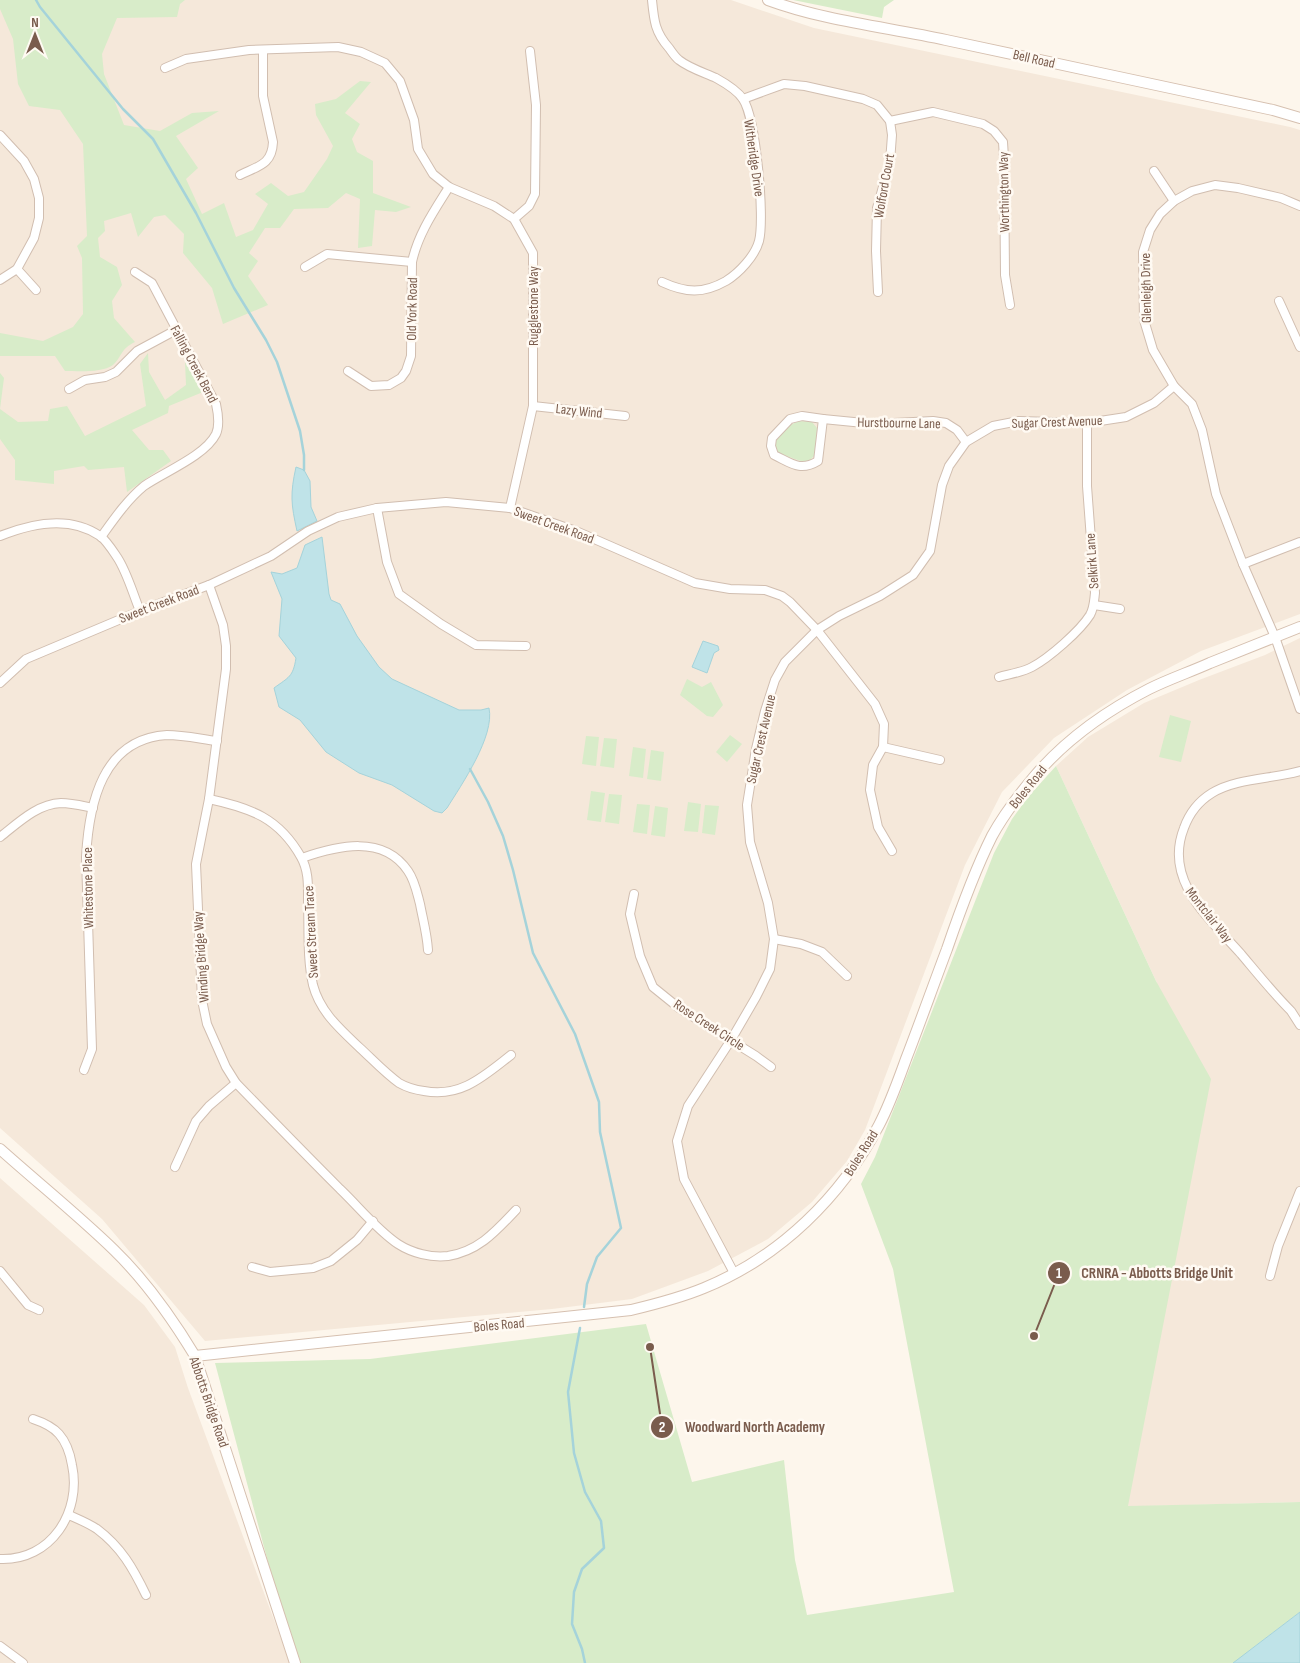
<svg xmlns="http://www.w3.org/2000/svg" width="1300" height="1663" font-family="'Sofia Sans Condensed',sans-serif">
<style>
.residential{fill:#f5e8da}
.green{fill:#d8ecc9}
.water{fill:#bfe3e8;stroke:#a5d3da}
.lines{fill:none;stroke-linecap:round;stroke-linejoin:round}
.stream{stroke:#a5d3da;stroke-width:2.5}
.street-casing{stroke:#d1beb0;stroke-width:10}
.secondary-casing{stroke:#d6c0b0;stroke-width:12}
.street{stroke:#fff;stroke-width:8}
.secondary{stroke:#fff;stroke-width:10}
.labels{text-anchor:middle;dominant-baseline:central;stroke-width:5;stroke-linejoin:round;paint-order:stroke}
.street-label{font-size:14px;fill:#7a5c4d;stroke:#fffaf3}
.leader{fill:none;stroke:#7a5c4d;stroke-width:2}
.callout-dot{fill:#7a5c4d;stroke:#fffaf3;stroke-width:2}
.mark-label{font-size:15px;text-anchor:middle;font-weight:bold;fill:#fff}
.callout-label{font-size:15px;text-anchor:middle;font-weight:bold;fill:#7a5c4d;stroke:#fffaf3;stroke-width:5;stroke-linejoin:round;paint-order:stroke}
</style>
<rect width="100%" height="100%" fill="#fdf6ec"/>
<g class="residential">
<polygon points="0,0 731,0 814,28 1290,127 1300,130 1300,614 1201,651 1127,690 1054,738 1002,792 965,865 865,1130 847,1161 812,1202 768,1239 708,1271 632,1299 552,1309 205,1341 102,1219 0,1128"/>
<polygon points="1300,638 1300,1502 1109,1507 1157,983 1056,766 1088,737 1144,703 1199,680 1265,655"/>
<polygon points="0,1178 144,1305 175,1347 188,1388 290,1663 0,1663"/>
</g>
<g class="green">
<path d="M0,0H185L180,4L177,17L117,18L102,54L104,74L124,125L160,131L192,113L219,111L176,136L198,168L186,179L202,214L224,203L236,237L253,230L268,204L255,194L271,183L288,196L304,192L327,159L333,146L316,115L315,104L336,99L360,81L371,82L345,113L360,124L352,139L357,152L373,161V193L411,207L396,212L375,210L372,246L358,248L360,199L346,193L328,208L294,209L280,228H265L249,253L258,261L248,276L268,305L223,324L212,288L183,253L184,234L165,215L154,217L138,237L131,213L104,221L105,231L98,238L100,257L117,267L122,285L112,301L114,318L135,342C120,349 122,357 113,365C102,373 79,371 65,371L55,356H0V333L43,341L73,327L83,314L82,258L77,246L87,236L83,144L60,110L29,106L18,84L13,39L0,9Z"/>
<polygon points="793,0 894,0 884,7 882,18"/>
<polygon points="148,353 149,372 165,400 186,385 185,362 203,392 169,406 168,413 132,430 149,450 163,450 171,461 127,492 124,467 88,470 84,466 54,471 54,484 15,480 15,460 0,439 0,373 4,378 0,409 18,422 48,421 50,409 67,406 85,436 146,406 140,364"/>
<path d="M799,421L812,422L817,428L815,455L808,462C801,462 796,459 789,457C786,456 781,454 778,452C764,442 790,424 799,421Z"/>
<polygon points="687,679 702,687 711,682 723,705 713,717 707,716 680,695"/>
<polygon points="1170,715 1191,721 1181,762 1159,757"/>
<polygon points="730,735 742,744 727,762 716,752"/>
<polygon points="586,736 599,737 596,766 582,764"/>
<polygon points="604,738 617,739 614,768 600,766"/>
<polygon points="633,747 646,749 643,778 629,776"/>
<polygon points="651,750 664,752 661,781 647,779"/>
<polygon points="1056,766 1156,981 1211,1079 1128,1506 1300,1502 1300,1612 1250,1650 1241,1663 300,1663 272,1577 215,1363 370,1359 646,1324 692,1482 784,1460 795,1560 807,1615 954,1592 893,1269 861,1184 875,1157 994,853 1012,819 1028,797"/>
<polygon points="591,791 605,793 601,822 587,820"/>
<polygon points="609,794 622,795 619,824 605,822"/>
<polygon points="688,802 701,804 698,832 684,831"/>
<polygon points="637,804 650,805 647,834 633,832"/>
<polygon points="705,805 719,806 715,835 702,833"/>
<polygon points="655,806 668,808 665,837 651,835"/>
</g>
<g class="water">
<path d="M296,467L304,470L310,481L311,507L317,521L297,531C291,504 290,494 296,467Z"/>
<path d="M322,537L329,594L331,600L340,604L357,636L379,667L392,679L459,710H481L489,708C495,736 462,784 447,808L442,813L434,811L392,785L359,773L326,752L300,720L279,707L274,688C289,677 293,677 296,658L279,636L282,599L271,572L282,574L297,568L305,545Z"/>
<polygon points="703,641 718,646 719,650 714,653 707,673 692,667"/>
<polygon points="1300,1612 1300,1663 1233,1663"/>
</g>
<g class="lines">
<g class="stream">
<polyline points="36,0 40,7 123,109 153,139 196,213 234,288 266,340 277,362 300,431 304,455 304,470"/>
<polyline points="470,769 488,802 503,836 513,870 533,953 575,1034 599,1102 600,1132 621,1228 597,1257 587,1284 584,1307"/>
<polyline points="580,1328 568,1392 574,1453 585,1492 601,1521 604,1548 582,1569 574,1592 572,1624 582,1649 585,1663"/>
</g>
<g class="street-casing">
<g id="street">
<path d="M652,0C654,21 655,32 669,48C672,52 675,57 679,60C689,68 705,73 716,78C725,83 737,90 743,99C756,119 765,218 759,241C755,256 739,273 726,281C703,294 686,293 662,282"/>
<polyline points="165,68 186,59 249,50 338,47 361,52 385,63 400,81 414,120 418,149 433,174 449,187 494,206 514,219 533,253 533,406 510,508"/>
<polyline points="743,99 784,84 805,86 863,99 877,105 890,121 892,135 890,162 877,208 876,251 878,292"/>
<polyline points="890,121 933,112 983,124 994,131 1003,142 1004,158 1005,275 1010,305"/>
<polyline points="0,135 24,161 34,179 39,198 39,218 34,238 17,269 0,280"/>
<polyline points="1154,171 1174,201"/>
<path d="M240,175C258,166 272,165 273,142L263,96V50"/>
<polyline points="1300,206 1281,198 1238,188 1215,185 1192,191 1174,201 1160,214 1150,230 1143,252 1144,320 1153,350 1174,386 1192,404 1202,430 1216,494 1243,564 1275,637 1300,709"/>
<polyline points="514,219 529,206 535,194 536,105 530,51"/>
<polyline points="305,267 327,254 412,262"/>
<polyline points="17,269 36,290"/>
<polyline points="1279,301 1300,347"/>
<path d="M348,371L371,386L389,385L401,378L406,371L411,356L412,262C418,234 434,211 449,187"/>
<polyline points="69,389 85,380 105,377 116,372 137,351 176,330"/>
<polyline points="533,406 625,416"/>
<path d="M802,416L823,419L818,461C800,472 791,463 774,455L771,446L772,438L790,419Z"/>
<polyline points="823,419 874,424 933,421 946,423 957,430 966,442"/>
<polyline points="377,508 387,562 399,594 441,624 476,645 526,646"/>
<path d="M0,536C32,523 70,515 100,536C106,540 113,551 117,557C127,572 133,594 140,611"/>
<path d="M101,537C114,519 127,500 144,486C164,472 205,456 216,434C220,425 218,413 216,404L152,283L135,272"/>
<polyline points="1243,564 1300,542"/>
<path d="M209,585L223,625L226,646V669L209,799L196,864L202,1000L207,1024L226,1067L236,1083C270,1118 305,1154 340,1189C358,1206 377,1230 398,1244C412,1253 431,1258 448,1256C479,1251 496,1231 516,1210"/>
<polyline points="1094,605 1120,609"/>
<path d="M999,677C1010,674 1023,672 1032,667C1049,658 1080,631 1090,615C1094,608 1094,601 1095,593L1087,486V423"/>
<polyline points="0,683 26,659 140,611 209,585 271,556 308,531 338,517 377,508 446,502 510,508 576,531 695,583 730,589 765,590 782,596 790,602 817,630 875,704 884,724 883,747 873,765 870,790 878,827 892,851"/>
<polyline points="883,747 940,760"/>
<path d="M1300,771C1273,779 1236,778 1212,793C1199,801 1189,814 1184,828C1163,881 1210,919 1241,954C1257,973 1273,993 1291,1011L1300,1025"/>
<path d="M209,799C251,808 279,818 301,857C309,871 308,886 308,902C309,929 307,958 313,985C320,1012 340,1029 360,1048C372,1059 385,1073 399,1083C406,1087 416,1090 424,1091C461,1098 484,1076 511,1055"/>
<path d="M0,837C18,823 37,804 61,803C72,803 83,806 93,808"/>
<path d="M302,858C337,846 383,834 408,871C415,881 417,893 420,904C423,920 427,934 428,950"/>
<polyline points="634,894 630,914 640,956 653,987 679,1008 756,1056 771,1067"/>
<polyline points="774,939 801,944 822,952 847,976"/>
<path d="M84,1070L92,1049L86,857C89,804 102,739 167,735C183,735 201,739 217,741"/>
<polyline points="175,1167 196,1121 209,1106 236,1083"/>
<polyline points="252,1267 270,1272 313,1268 331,1261 357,1240 373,1221"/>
<polyline points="0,1271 28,1305 39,1310"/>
<polyline points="734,1273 684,1179 677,1141 688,1106 731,1040 756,997 770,969 774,939 768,903 750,842 747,805 756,749 765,711 775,680 785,662 817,630 839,616 880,596 913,575 930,551 942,485 949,466 966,442 993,426 1019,421 1087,423 1126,417 1154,403 1174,386"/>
<polyline points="1270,1276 1278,1246 1300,1191"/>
<path d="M69,1515C78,1519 88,1523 97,1529C121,1547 133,1568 146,1595"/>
<path d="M0,1559C51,1561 82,1512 72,1465C70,1453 67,1443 59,1434C52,1426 42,1422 33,1419"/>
<polyline points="0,1646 23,1663"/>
</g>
</g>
<g class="secondary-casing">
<g id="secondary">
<path d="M768,0C825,21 886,27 946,40C1055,63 1164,87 1273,110L1300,118"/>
<path d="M0,1149C38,1183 78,1215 114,1250C146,1281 172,1318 195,1356L295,1663"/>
<path d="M195,1356L631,1310C656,1304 680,1298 704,1288C780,1257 841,1197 879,1125C890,1104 898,1081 906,1059C920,1023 933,986 947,949C960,911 974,872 992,836C1003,816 1018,796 1033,778C1065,740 1106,711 1149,689C1169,679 1190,672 1210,663C1240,651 1270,639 1300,627"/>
</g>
</g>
<use href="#street" class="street"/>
<use href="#secondary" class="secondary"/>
</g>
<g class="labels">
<g class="street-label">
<text transform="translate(1034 59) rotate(13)">Bell Road</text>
<text transform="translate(754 158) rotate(82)">Witheridge Drive</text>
<text transform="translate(884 186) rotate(-80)">Wolford Court</text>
<text transform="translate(1004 192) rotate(-91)">Worthington Way</text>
<text transform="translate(1146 288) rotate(-91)">Glenleigh Drive</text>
<text transform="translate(533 306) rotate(-90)">Rugglestone Way</text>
<text transform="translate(412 309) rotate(-89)">Old York Road</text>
<text transform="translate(194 364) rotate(62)">Falling Creek Bend</text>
<text transform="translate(579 411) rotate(6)">Lazy Wind</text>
<text transform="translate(1057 422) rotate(-2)">Sugar Crest Avenue</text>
<text transform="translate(899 423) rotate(1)">Hurstbourne Lane</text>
<text transform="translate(554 525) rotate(20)">Sweet Creek Road</text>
<text transform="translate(1092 561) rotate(-94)">Selkirk Lane</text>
<text transform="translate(159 604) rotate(-21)">Sweet Creek Road</text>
<text transform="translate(761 739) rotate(-77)">Sugar Crest Avenue</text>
<text transform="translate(1028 787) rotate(-51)">Boles Road</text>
<text transform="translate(88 888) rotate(-91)">Whitestone Place</text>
<text transform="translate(1209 915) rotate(52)">Montclair Way</text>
<text transform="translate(311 932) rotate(-93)">Sweet Stream Trace</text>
<text transform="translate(201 957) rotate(-94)">Winding Bridge Way</text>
<text transform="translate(709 1025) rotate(33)">Rose Creek Circle</text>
<text transform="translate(861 1153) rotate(-58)">Boles Road</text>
<text transform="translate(499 1325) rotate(-5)">Boles Road</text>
<text transform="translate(209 1402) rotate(71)">Abbotts Bridge Road</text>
</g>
</g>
<path class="leader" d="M1034 1336L1059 1273M650 1347L662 1427"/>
<g class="callout-dot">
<circle cx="1034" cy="1336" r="5"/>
<circle cx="650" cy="1347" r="5"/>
<circle cx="1059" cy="1273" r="12"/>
<circle cx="662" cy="1427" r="12"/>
</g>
<g class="mark-label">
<text x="1059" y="1278">1</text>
<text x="662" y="1432">2</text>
</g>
<g class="callout-label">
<text x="1157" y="1278">CRNRA - Abbotts Bridge Unit</text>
<text x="755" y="1432">Woodward North Academy</text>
</g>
<g transform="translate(35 35)" stroke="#fffaf3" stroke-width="4" paint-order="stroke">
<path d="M0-4L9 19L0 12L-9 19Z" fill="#7a5c4d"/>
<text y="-8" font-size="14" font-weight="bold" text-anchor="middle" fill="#7a5c4d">N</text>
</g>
</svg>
